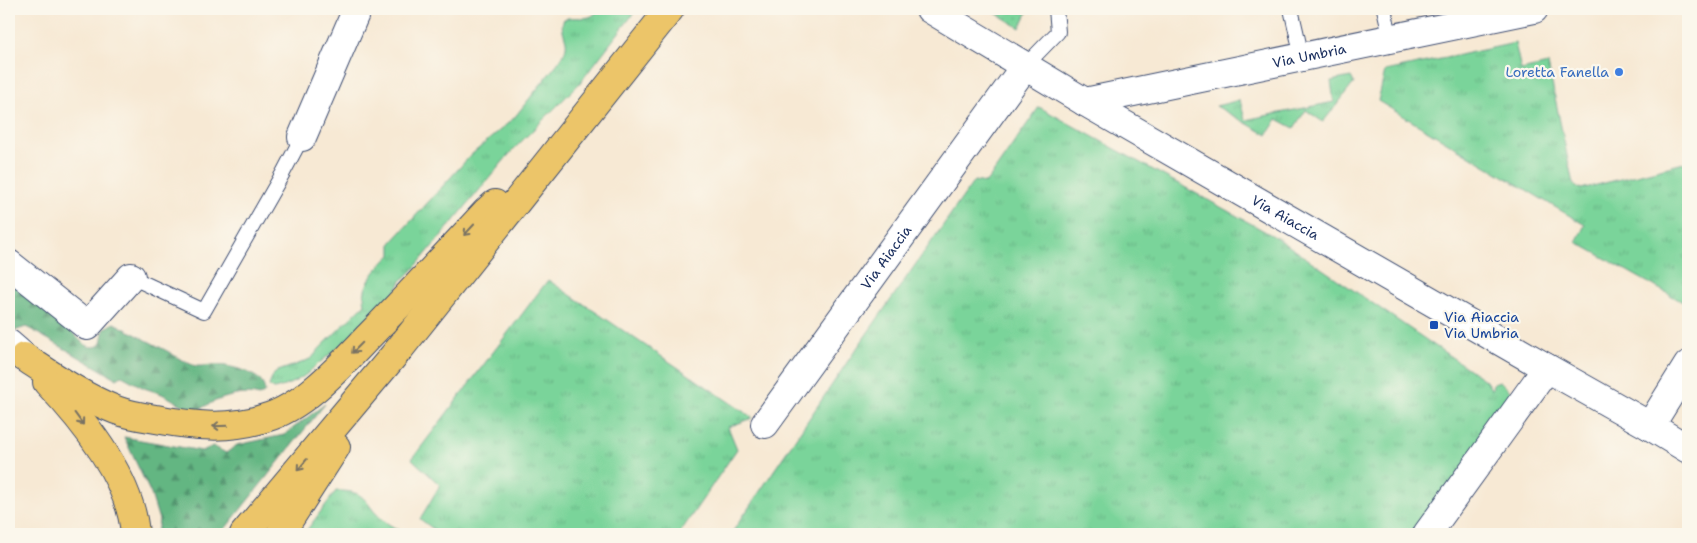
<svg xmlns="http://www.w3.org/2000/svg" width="1697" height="543" font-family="'Shantell Sans',sans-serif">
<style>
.grass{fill:url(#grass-tufts);stroke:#4a827c}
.forest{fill:url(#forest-firs);stroke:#3f7270}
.garden{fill:url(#garden-dots);stroke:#4a827c}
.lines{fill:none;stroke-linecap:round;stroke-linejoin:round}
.service-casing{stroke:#3c4b70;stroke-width:16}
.minor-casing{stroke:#3c4b70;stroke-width:30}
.tertiary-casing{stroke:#3c4b70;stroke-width:30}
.trunk-casing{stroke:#3c4b70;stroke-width:30}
.service{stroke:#fff;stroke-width:14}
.minor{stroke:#fff;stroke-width:28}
.tertiary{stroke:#fff;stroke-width:28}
.trunk{stroke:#ecc569;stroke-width:28}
.oneway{stroke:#797263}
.shop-dot{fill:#3f7fe0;stroke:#fbf7ec;stroke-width:2}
.transit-dot{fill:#1a4fb4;stroke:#fbf7ec;stroke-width:2}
.labels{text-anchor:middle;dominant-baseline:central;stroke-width:4.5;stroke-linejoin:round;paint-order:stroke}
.street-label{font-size:14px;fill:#1b2f5e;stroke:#fbf7ec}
.shop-label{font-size:14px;fill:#366cbe;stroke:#fbf7ec;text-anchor:end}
.transit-label{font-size:14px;fill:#164399;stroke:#fbf7ec;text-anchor:start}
</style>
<defs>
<pattern id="grass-tufts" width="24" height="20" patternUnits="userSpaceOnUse" patternTransform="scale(1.25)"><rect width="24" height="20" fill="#7ad49a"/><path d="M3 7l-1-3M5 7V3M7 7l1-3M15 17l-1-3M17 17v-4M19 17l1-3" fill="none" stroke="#69b687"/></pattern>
<pattern id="forest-firs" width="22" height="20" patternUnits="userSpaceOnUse" patternTransform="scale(1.25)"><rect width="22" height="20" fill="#63b682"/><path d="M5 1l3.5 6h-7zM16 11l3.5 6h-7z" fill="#51946e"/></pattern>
<pattern id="garden-dots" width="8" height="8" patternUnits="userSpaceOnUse" patternTransform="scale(1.25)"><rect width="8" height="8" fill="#7ad49a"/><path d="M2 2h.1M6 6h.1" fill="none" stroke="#69b687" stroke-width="1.8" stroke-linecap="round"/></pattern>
</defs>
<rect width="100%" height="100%" fill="#fbf7ec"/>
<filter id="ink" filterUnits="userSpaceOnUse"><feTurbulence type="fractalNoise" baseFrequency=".02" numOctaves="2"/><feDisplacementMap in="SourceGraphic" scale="10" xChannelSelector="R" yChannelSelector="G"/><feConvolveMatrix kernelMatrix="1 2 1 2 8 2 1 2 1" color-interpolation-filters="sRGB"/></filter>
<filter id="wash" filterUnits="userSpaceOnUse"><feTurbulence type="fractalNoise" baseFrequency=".0096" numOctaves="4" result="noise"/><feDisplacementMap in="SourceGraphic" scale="20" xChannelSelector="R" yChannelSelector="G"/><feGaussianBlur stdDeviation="1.12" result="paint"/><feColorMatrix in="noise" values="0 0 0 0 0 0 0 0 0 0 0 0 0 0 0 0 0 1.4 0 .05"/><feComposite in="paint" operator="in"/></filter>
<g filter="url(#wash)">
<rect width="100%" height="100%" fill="#f7e9d4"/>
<g class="grass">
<path d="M597,9H637L579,84L511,152L411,272L401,281L392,298L348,340L313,368C305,378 287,386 274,389L269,386L273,375L278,371L301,363L312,358L320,348L365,304C360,285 378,267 391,255V243L471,155L514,118L561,59C571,41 564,42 562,24L564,19C576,15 590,23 598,10Z"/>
<polygon points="1515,43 1521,70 1548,64 1573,184 1581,189 1688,162 1688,305 1576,242 1585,225 1378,101 1385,71"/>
<polygon points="1351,77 1354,83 1323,122 1306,110 1294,128 1277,119 1267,135 1216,106 1240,100 1245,120 1334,102 1331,81"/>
<polygon points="1039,107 1277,238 1485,380 1492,390 1493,383 1500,381 1513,394 1418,534 731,534 850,358 974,181 986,183"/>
<polygon points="548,280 753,418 728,427 737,449 679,534 440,534 420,519 440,485 412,459"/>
<path d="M336,491C369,490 363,504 384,521C391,526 400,531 408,534H304Z"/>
</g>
<g class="forest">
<path d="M9,277C18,286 27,295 36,304C46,312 57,319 67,327C75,333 83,348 94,347C105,346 100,334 105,329C107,326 112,324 114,323C132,333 151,342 169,352C177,357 184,362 193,365C201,368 209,364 219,365C235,367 264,373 265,392L259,396C241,390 213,400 199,410L186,407L162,394L144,388L122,376L117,379L32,330L26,327L14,331L9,328Z"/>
<polygon points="325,404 221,534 157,534 159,520 151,494 124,437 202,451 213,446 226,453 237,445 284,435"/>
</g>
<polygon class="garden" points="989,9 1029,9 1020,28"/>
</g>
<g filter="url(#ink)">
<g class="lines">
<g class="service-casing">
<g id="service">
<polyline points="1291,9 1302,57"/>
<polyline points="1384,9 1391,39"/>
<polyline points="1025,66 1058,32 1056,9"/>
<polyline points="131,277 204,311 283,173 302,137"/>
</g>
</g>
<g class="minor-casing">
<g id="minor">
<path id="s1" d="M1085,102L1534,9"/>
<polyline points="302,137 357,9"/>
<polyline points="9,264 87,326 131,277"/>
<polyline points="9,344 24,357"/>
<path id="s2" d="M765,424L1025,66"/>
<polyline points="1650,426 1688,449"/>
<polyline points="1427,534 1547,368"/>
</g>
</g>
<g class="tertiary-casing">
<g id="tertiary">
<path id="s3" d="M930,9L1085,102L1547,368L1650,426L1688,365"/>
</g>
</g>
<g class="trunk-casing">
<g id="trunk">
<path d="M24,357C53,376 83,397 116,410C129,415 143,417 156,419C193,426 229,430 265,418C304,407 341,365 369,336C408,296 447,254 486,212L495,204"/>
<path d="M47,382C84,421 131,479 135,534"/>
<polyline points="244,534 401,347 670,9"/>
<polyline points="280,534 336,447"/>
</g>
</g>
<use href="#service" class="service"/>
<use href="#minor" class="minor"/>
<use href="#tertiary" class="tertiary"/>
<use href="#trunk" class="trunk"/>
</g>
<defs><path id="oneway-shaft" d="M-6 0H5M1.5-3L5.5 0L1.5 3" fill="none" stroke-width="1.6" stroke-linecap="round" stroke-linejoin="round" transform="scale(1.25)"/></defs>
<g class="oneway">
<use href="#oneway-shaft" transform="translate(469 230) rotate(133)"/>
<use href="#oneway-shaft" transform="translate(357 348) rotate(135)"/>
<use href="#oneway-shaft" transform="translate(79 419) rotate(54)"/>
<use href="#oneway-shaft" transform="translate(220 426) rotate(178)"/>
<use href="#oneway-shaft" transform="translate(302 465) rotate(130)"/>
</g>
</g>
<circle class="shop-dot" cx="1619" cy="72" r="5"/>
<rect class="transit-dot" x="1429" y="320" width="10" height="10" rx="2.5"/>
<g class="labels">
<g class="street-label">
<text stroke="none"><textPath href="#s1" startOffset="229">Via Umbria</textPath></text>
<text stroke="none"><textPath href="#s3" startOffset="412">Via Aiaccia</textPath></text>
<text stroke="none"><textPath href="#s2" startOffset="206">Via Aiaccia</textPath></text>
</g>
<g class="shop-label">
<text x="1609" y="72">Loretta Fanella</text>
</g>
<g class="transit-label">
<text x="1444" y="317">Via Aiaccia<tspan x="1444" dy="16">Via Umbria</tspan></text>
</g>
</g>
<rect width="1697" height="543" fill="none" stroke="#fbf7ec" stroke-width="30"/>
</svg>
